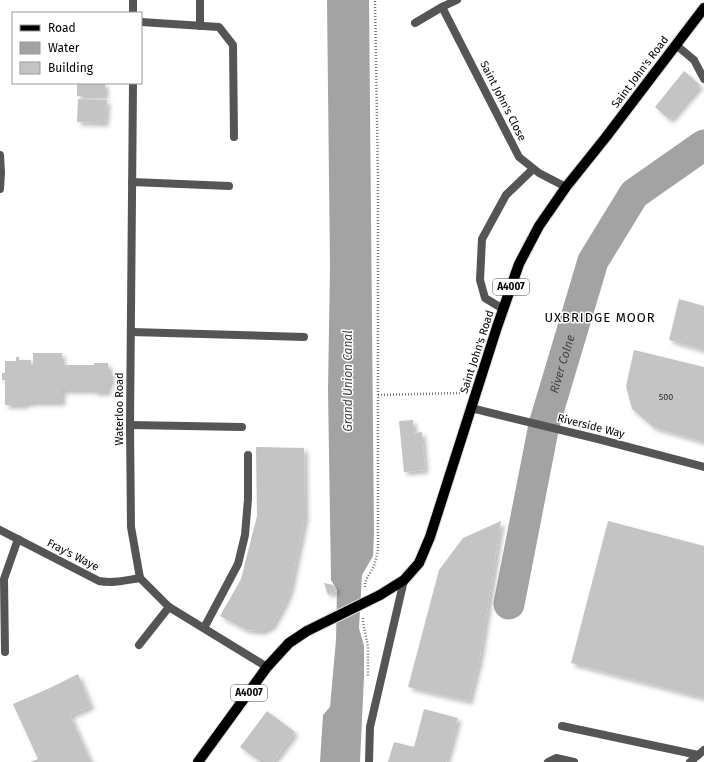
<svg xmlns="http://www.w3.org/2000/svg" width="704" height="762" font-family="'Fira Sans',sans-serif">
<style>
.water{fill:#a3a3a3}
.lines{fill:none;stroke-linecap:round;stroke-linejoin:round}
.river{stroke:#a3a3a3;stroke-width:31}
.building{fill:#c4c4c4;filter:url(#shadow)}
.primary-casing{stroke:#dbdbdb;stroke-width:12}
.path{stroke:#777;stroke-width:2.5;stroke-dasharray:1 2;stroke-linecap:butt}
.service{stroke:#555;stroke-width:8}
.minor{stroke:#555;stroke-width:8}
.primary{stroke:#000;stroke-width:10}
.primary-bridge-casing{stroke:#dbdbdb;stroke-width:12;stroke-linecap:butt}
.primary-bridge{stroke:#000;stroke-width:10}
.labels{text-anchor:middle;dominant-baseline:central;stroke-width:3;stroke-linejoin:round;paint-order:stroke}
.number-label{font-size:9px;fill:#313131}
.shield{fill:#fff;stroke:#4c4c4c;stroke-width:1}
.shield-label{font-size:10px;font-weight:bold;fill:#000}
.street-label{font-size:11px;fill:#000;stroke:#fff}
.water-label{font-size:12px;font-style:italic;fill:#444;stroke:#fff}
.quarter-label{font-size:13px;letter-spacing:1px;fill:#000;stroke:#fff}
</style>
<defs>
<filter id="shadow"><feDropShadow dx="3.5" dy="3.5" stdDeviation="2" flood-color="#0004"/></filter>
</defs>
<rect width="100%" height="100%" fill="#fff"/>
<polygon class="water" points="327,0 369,0 374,534 373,556 362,575 359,628 364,646 364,677 360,762 320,762 323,715 330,707 336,640 337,590 331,580 328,390 330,267"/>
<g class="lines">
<path class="river" id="s1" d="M509,604L544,425L593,261L634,194L704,145"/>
</g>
<g class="building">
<polygon points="684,71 700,85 670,120 655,107"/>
<rect x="77" y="83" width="28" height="13"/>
<polygon points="78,99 107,100 105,123 77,122"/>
<polygon points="679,299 704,306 704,350 669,340"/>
<polygon points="634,350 704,367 704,442 653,427 632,409 626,386"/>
<polygon points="33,353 62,353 62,365 94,365 94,363 108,363 108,370 111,370 111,383 108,383 108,392 94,392 94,390 62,390 62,402 32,402 32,403 25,403 24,405 5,405 5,380 2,380 2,373 5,373 5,361 16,361 16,357 19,357 19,360 31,360 31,365 33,365"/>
<polygon points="413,420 414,433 422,432 425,470 404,472 399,421"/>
<polygon points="256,447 304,448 305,517 290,590 284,604 272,626 262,631 247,630 220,616 241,579 257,516"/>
<polygon points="501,521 480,656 469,701 408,687 439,570 463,538"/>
<polygon points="608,521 704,546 704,698 571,663"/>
<polygon points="324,583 333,585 337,590 328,595"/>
<polygon points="78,674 91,706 70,715 91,762 30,762 38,759 13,704 52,687"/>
<polygon points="424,709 458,718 446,762 388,762 394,742 414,747"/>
<polygon points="267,711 295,732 273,762 261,762 240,747"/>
</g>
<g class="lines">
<g class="primary-casing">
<g id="primary">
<polyline points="380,595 404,580 419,563 430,537 497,327 519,264 539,226 566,187 606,137 704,8"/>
<polyline points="198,762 267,667 289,643 307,631"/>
</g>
</g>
<g class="path">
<polyline points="378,395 459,393 461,394"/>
<polyline points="365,587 365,582 374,566 378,551 378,178 375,0"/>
<polyline points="363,618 363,622 368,647 368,676"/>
</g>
<g class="service">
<polyline points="676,45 694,60 704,79"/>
<polyline points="0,155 1,173 0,189"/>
<polyline points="132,182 229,186"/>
<polyline points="130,425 242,427"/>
<polyline points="204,628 238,564 245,535 248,499 248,455"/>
<polyline points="139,645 169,607"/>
<polyline points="562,726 698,755"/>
<polyline points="369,762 370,727 404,580"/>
<polyline points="548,762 556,758 574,762"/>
<polyline points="690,762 704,750"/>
</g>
<g class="minor">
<polyline points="133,0 133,13"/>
<polyline points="200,0 200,26"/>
<polyline points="442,7 519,157 539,173 566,187"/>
<polyline points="141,22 219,27 233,45 234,137"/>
<polyline points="415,23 442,7 457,0"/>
<polyline points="133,83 130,425 131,527 140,578 169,607 267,667"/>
<polyline points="503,309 485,298 480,280 482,239 506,195 533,169"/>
<polyline points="131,332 304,337"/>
<polyline points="471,408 598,439 704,467"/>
<path d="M0,530L99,581C113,584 126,580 140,578"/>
<polyline points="5,652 4,579 18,539"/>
</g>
<use href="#primary" class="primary"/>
<g class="primary-bridge-casing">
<polyline id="primary-bridge" points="307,631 380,595"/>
</g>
<use href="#primary-bridge" class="primary-bridge"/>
</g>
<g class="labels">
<g class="number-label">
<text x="666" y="397">500</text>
</g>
<g class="shield">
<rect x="493" y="279" width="36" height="16" rx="3"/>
<rect x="231" y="685" width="36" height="16" rx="3"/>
</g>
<g class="shield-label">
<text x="511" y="287">A4007</text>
<text x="249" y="693">A4007</text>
</g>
<g class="street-label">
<text transform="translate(640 72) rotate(-53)">Saint John's Road</text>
<text transform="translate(503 101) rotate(63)">Saint John's Close</text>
<text transform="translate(477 352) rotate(-72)">Saint John's Road</text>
<text transform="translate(119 409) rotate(-90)">Waterloo Road</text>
<text transform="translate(591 426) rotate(14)">Riverside Way</text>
<text transform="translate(73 555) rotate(27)">Fray's Waye</text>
</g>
<g class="water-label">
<text stroke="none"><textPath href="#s1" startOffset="246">River Colne</textPath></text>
<text transform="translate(348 381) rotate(-90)">Grand Union Canal</text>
</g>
<g class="quarter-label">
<text x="600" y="317">UXBRIDGE MOOR</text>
</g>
</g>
<rect x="12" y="12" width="130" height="72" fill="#ffffff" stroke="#999999"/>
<rect x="20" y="25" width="20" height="6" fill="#000000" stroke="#999999"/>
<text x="48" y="32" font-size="12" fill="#000000">Road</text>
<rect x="20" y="42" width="20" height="12" fill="#a3a3a3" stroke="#999999"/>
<text x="48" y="52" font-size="12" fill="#000000">Water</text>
<rect x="20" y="62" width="20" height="12" fill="#c4c4c4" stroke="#999999"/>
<text x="48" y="72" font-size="12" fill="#000000">Building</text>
</svg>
